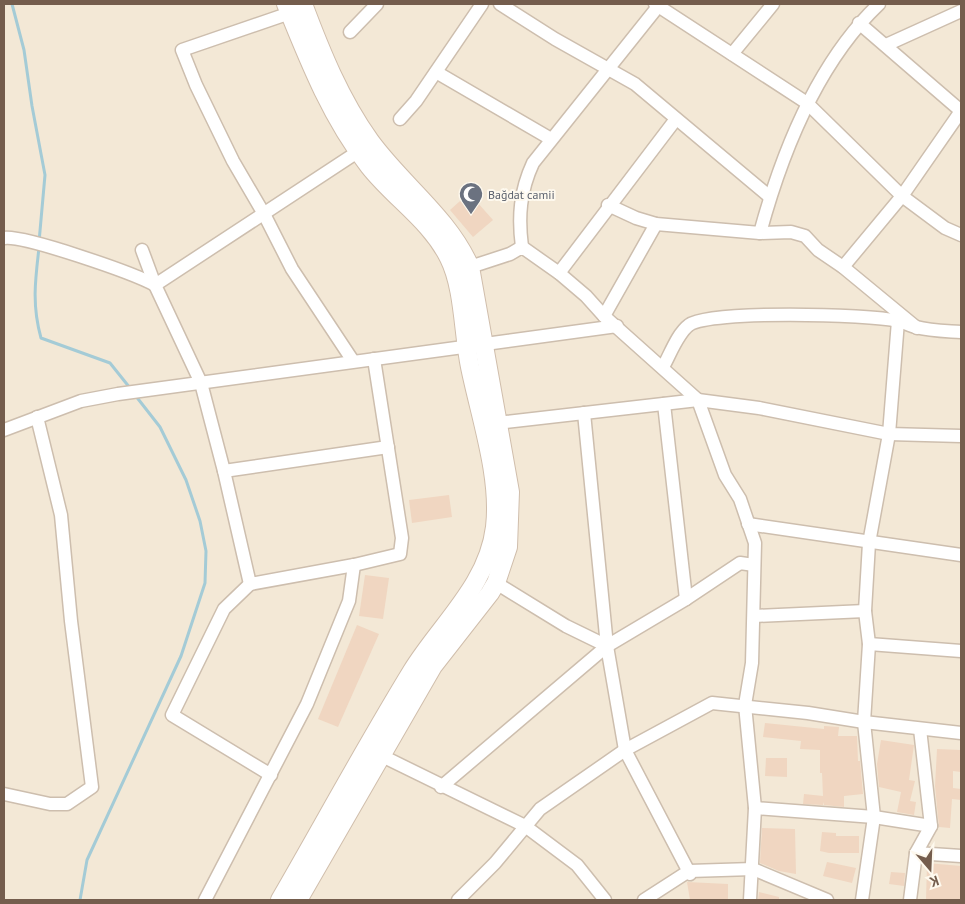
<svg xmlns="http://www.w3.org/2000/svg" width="965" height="904" font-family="'PT Sans',sans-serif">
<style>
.residential{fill:#f3e8d6}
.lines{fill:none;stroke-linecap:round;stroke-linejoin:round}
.stream{stroke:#a4cbd6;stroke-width:3}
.building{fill:#f0d6c1}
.street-casing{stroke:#cdbeae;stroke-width:15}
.secondary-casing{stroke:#d0beac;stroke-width:20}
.street{stroke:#fff;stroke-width:12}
.secondary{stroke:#fff;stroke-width:18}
.labels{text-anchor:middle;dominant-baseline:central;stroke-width:4;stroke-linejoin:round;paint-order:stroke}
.worship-label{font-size:12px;fill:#5b616d;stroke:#fef9ee;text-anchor:start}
</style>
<rect width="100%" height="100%" fill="#fbf5e8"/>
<rect class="residential" x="4" y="4" width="957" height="896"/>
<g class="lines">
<g class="stream">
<polyline points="12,4 24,50 32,106 45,175 39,242"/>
<path d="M39,248C35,281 32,306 41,338L110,363L130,388"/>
<polyline points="80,900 87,860 181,656 205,583 206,551 200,521 186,480 160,427 135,395"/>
</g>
</g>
<g class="building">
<polygon points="469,193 493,220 473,237 450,210"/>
<polygon points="449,495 452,517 412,523 409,500"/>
<polygon points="365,575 389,578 383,619 359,616"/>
<polygon points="357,625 379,634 338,727 318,719"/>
<polygon points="765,723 824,729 824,726 839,727 838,736 857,736 858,761 860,761 863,794 844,796 844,807 824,805 824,802 823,805 803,804 804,794 823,796 822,773 820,773 820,750 800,749 801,741 763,737"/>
<polygon points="881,740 914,745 909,780 915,781 910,801 916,802 914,815 897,812 901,792 879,787 877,764"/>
<polygon points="937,749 961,750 961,772 953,771 953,788 961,789 961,800 952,799 950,828 939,827 935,786"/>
<polygon points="766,758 787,758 787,777 765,776"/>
<polygon points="762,828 795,829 796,874 779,871 760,863"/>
<polygon points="822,832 836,833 836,836 859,836 859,853 829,853 820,851"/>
<polygon points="827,862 856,868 852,883 823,876"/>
<polygon points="927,863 961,866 961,900 926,900"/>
<polygon points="891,872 905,873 904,886 889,884"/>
<polygon points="687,882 728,884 728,900 690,900"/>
<polygon points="759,892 779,897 779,900 758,900"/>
</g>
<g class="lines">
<g class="street-casing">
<g id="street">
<polyline points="500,4 555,39 635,84 770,197"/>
<polyline points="655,4 807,103 902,196 945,228 961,235"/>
<polyline points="290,13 182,50 196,85 233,161 264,214 292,269 353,361"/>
<polyline points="859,23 961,111"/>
<polyline points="350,32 377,4"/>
<polyline points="886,45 961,11"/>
<polyline points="732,54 773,4"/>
<polyline points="436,72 551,139"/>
<polyline points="400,119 416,101 482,4"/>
<polyline points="359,151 155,285 201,383 224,471 250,584 354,565 400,554 402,538 374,359"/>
<polyline points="608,205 636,218 656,224 760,233 791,232 805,236 818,250 843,267 917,328"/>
<path d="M760,233C782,152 818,62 879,4"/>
<path d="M4,238C24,235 133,273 155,285"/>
<path d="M522,247C518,217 520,191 533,163L660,4"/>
<polyline points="142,250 155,285"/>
<polyline points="470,267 510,254 522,247 559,273 586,296 604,316 698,400 725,475 740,499 755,543 752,663 745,705 755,808 750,900"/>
<polyline points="843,267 902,196 961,111"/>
<polyline points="559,273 676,119"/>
<polyline points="604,316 656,224"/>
<path d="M663,367C670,355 677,334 689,325C710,310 868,314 898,321C904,322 910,326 916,327C930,331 947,331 961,332"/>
<polyline points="664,404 686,599"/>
<polyline points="584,413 607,646"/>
<polyline points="497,423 698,400 759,408 889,434 961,436"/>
<polyline points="4,430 81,401 118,394 617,326"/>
<polyline points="224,471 388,447"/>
<polyline points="748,524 961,555"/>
<polyline points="496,583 566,626 607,646 625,750 690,874"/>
<polyline points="250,584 224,609 172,715 271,775"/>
<polyline points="754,616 865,611"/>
<polyline points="869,644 961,651"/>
<polyline points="380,755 525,826 577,865 605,900"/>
<polyline points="441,787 607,646 686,599 740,563 754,565"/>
<polyline points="4,794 50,804 67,804 92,787 71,621 61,515 37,417"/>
<polyline points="755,808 874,817 931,826"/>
<polyline points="916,853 961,856"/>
<polyline points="205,900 307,704 349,601 354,565"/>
<polyline points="458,900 495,863 540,809 625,750 712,703 808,713 864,722 961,733"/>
<polyline points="644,900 689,871 753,869 827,900"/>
<polyline points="862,900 874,817 864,722 869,644 865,611 869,543 889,434 898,321"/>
<polyline points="910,900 916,853 931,826 920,729"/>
</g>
</g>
<g class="secondary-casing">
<g id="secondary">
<path d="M280,900C324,824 366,746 412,671C441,624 488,585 495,527C501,477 480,416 470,367C463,333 464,288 449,258C431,221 394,198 369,166C331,117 309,61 286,4"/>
<path d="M298,900L433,666L490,593L496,583L508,547L510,492L470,267C448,217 402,185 370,141C340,99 321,52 303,4"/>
</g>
</g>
<use href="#street" class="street"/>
<use href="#secondary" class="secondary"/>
</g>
<defs>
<g id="mosque-pin" transform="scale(1.25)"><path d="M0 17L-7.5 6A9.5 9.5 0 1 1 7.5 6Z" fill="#6b7280" stroke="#fef9ee"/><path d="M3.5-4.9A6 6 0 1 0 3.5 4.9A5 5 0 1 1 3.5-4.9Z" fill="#fff"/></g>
</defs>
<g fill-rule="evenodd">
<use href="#mosque-pin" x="471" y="194"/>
</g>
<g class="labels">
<g class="worship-label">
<text x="488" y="194">Bağdat camii</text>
</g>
</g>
<rect width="965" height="904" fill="none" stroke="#745d4d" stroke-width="10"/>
<g transform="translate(930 869) rotate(161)" stroke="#fef9ee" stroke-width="4" paint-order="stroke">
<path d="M0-4L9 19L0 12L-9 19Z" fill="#745d4d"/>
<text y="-8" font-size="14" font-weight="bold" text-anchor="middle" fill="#745d4d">K</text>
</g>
</svg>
